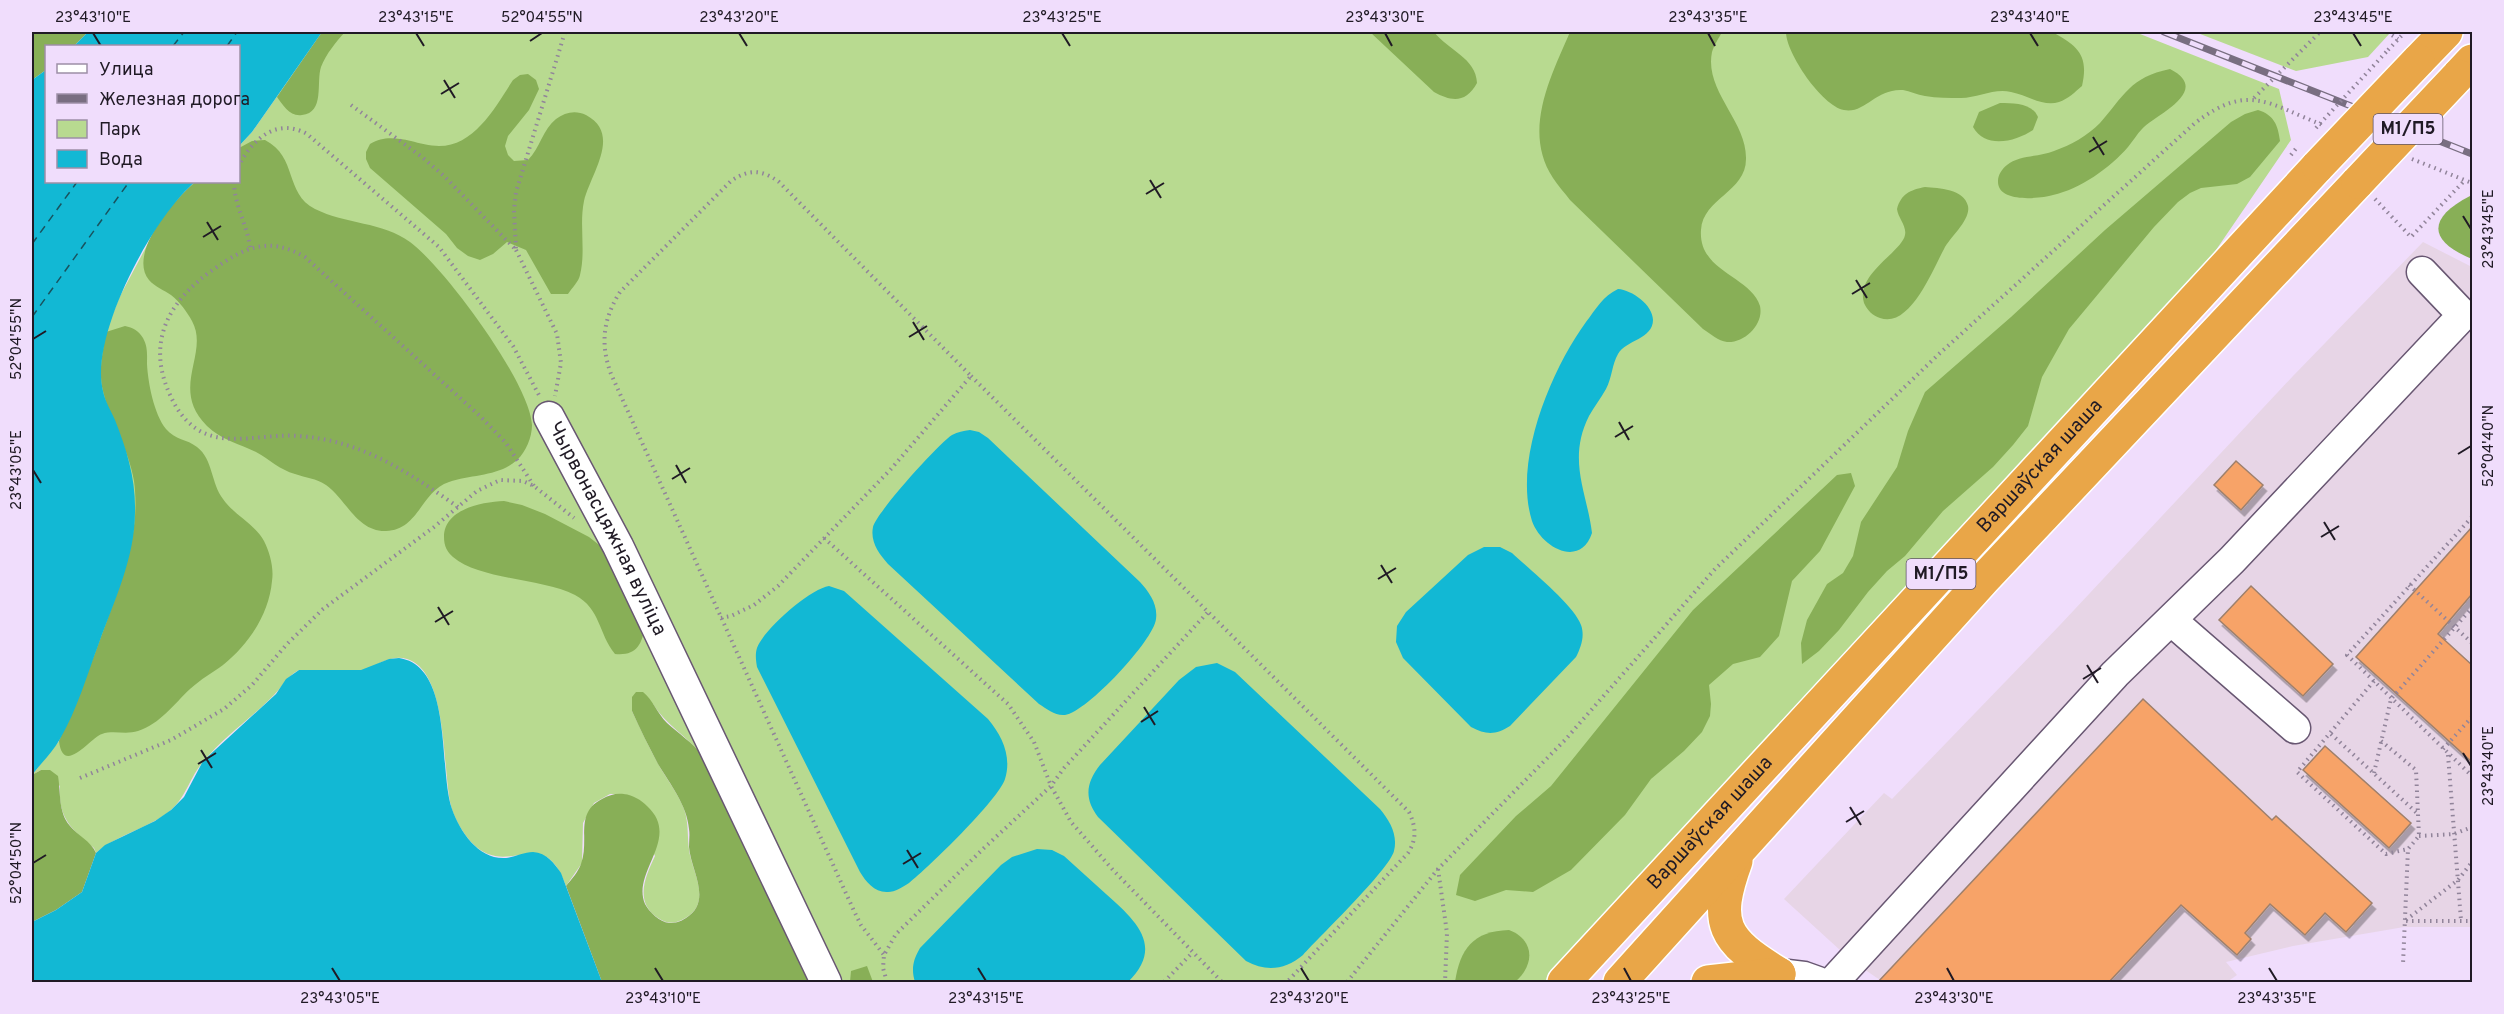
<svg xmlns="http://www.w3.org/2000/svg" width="2504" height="1014" font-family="Overpass,sans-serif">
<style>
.commercial{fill:#e7d5e6}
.green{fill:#b8da90}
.forest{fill:#88af57}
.water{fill:#12b8d4}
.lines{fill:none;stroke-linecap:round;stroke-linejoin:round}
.ferry{stroke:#18535f;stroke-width:1.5;stroke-dasharray:8 6;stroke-linecap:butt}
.building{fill:#f7a368;stroke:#9e806c;stroke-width:1.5;filter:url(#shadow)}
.minor-casing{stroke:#685772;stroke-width:33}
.highway-casing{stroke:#fff;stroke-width:36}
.path{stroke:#91849a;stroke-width:4;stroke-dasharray:1.5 4.5;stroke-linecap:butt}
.minor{stroke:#fff;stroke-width:30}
.highway{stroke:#e9a648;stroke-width:33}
.rail-casing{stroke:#796e81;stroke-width:7}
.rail{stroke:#f0ddfc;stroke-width:4.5;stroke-dasharray:14;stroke-linecap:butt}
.highway-bridge-casing{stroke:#fff;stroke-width:36;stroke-linecap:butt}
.path-bridge{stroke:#91849a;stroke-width:4;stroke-dasharray:1.5 4.5;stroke-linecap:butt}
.highway-bridge{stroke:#e9a648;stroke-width:33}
.ticks{fill:none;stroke:#201a25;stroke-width:2}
.labels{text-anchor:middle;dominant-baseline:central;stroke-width:4.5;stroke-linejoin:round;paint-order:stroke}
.shield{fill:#f0ddfc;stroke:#5e5466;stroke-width:1.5}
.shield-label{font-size:18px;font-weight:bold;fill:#201a25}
.street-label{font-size:20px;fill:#201a25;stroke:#f0ddfc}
.neatline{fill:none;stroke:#201a25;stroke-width:2}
.ticks-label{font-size:15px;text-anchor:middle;fill:#201a25}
</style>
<defs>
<filter id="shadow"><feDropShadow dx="3.5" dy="6" stdDeviation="0" flood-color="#0004"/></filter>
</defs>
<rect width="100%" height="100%" fill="#f0ddfc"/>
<polygon class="commercial" points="2423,242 2472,267 2472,927 2404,927 2293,946 2226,962 2237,975 2227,982 1883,982 1852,961 1784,899 1884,793 1892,799 2060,625 2293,376"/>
<g class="green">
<path d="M322,32H2135L2279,89L2291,140L2201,272L1546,982H813L703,756C687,736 666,725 653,704L632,711C641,730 650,750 661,769C669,782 678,794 684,809C690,826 686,842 691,859C696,878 709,903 687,917C676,924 668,925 658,918C634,902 645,877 655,856L625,794H610L594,803L583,823L582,863L566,886C542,820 509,882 471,842C463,833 454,818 451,806C442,771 449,672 407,659C390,654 378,666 363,670C343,675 320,669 299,670C287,676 283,686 274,695C252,718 224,736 204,761C190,776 187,796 171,810C148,829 118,834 96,853L94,848C71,829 58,818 60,786L41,770L32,775L59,741L100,365L106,332L119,298L162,217L195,182H238L239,146L252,132Z"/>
<polygon points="2195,32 2391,32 2368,57 2296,71"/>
</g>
<g class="forest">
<polygon points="32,32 88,32 74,46 46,46 46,70 32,80"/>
<path d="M322,32H345C336,42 326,54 321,67C316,82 325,113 302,115C290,117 283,105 277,97Z"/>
<path d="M1370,32H1434C1448,50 1476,58 1477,83C1466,103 1452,102 1434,92Z"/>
<path d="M1570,32H1722C1719,38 1714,45 1712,52C1704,91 1747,121 1746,159C1746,192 1703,198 1701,230C1698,272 1751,276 1760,306C1764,324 1745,343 1727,342C1718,341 1711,334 1703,329L1570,200C1565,193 1558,186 1553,178C1522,131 1551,76 1570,32Z"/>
<path d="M1786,32H2052C2078,46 2089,55 2082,86C2075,92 2068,99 2059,102C2043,107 2027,95 2011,92C1994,88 1978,98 1961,98C1949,98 1937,98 1925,96C1917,95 1910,91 1903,90C1876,88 1865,114 1844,110C1822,106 1786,53 1786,32Z"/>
<path d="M2170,69C2213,91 2155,115 2142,129C2137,134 2133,141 2128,147C2110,168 2080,189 2053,195C2039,199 1997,203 1998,181C1998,175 2002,169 2007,165C2019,155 2040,157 2054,151C2071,145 2087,136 2100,123C2124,96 2130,77 2170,69Z"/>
<path d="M528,74L536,80L539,89L529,110L508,136L505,146L508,155L514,161L528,160C540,148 543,129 556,119C565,112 576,110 586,115C622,134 591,173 584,201C579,225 586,251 580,275C579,281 572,288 568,294H551L526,250L507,242L493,254L480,260L468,256L457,248L446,234L370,168L366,159V152L370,144C384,136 395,138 411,141C419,143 430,146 439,146C475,146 496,106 513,80L520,75Z"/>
<path d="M2000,103C2014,103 2032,103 2038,117L2033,130C2015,142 1985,149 1973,127L1979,112Z"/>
<path d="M2258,110C2274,115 2278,125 2280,141L2250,177L2237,184L2201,188L2190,193L2178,202L2154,227L2069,329L2042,377L2028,426L2013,445L1993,467L1943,511L1905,556L1887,571L1868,592L1839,630L1819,651L1802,664L1801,643L1807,620L1827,584L1843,573L1853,556L1861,522L1897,467L1908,431L1925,392L2011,317L2105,230L2231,122L2245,114Z"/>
<path d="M265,140C298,157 284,193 315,209C345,224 383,222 410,242C444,267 530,383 532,425C532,437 526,452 517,460C498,477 472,474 449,482C421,491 419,530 386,531C357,532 346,499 326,485C316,478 306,478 295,474C280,470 269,459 256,452C240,444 221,440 207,426C169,388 210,354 192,321C187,312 180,302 171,295C164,290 155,287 149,280C127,253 175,199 195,182H238L239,148L252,141Z"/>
<path d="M1925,187C1939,188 1964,189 1968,206C1971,220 1950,237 1944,249C1933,269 1910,329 1880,318C1873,316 1867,310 1864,303C1855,274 1902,252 1905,235C1907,226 1898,218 1897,209C1901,194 1910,190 1925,187Z"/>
<path d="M2470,196H2472V259C2428,241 2427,218 2470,196Z"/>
<path d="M125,326C133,328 138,330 143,338C148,347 147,355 147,364C148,383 154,414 166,429C175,440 187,439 197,447C213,459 211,484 223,499C234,515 255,524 264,541C270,553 274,568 272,581C269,614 249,644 223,665C212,673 201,679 190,689C174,704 160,724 138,731C126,735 113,730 102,734C91,737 63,777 59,741C76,703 91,665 105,626C122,580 141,532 134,481C129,449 110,421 103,391C98,371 103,351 106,332Z"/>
<polygon points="1851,473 1855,486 1820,551 1792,581 1779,636 1760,657 1733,664 1709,685 1711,704 1710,716 1702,732 1684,751 1651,779 1625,815 1571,870 1533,892 1506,890 1475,901 1456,895 1460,875 1516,816 1551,786 1693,610 1837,475"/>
<path d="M504,501L522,505L545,514L589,537L603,548L645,626C642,645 636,656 615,654C598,633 601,609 575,595C541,578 480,580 453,557C447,552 444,546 444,537C444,509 482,502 504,501Z"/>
<path d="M636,692H643C653,700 657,713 667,723C679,734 692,742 703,756L813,982H602L566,886C572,879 578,872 581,864C590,840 574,813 602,799C609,795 616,793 624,794C633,795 641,800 647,806C682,838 631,872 645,904C649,912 660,922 669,923C676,923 680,922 686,918C713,901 691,871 689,847C689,841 690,835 689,829C687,805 670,784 658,764C649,747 640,729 632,711V697Z"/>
<path d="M41,770H50L58,776C61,793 58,812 70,826C78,836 91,841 96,853L82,892L56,910L32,922V775Z"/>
<path d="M1509,930C1535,940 1535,965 1515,982H1455C1460,949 1473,931 1509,930Z"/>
<polygon points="867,966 873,982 850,982 851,971"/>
</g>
<g class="water">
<polygon points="88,32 322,32 252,132 239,146 238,46 74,46"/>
<path d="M46,70V182H195C153,217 89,336 103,391C105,401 111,411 115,420C127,450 136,480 135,512C135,558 114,601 99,643C87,675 77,710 60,739C53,752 41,763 32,775V80Z"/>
<path d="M1618,289C1632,290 1653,305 1653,320C1653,339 1626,340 1618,354C1612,364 1612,378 1606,389C1601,398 1594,407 1589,416C1567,460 1587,492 1592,533C1580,569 1541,547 1532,521C1513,461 1551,370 1586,322C1596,309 1603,296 1618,289Z"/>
<path d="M970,430L979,432L988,438L1140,582C1149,592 1158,604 1156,619C1154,640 1087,712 1065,715C1055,716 1047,709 1039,704L888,564C879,554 870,542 873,527C876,513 939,443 952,435C958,432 963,431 970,430Z"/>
<path d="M1484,547H1500L1512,553C1529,569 1574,605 1581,625C1585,636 1581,647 1576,657L1510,726C1496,735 1486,735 1471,727L1403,658L1396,642L1397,626L1406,612L1468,555Z"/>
<path d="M829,586L844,591L988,719C1002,736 1012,756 1005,779C999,799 928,868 909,883C903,887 895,892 888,892C875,893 866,882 860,872L757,667C756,661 755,654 757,648C764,629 810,589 829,586Z"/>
<path d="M399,658C454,666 438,770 452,809C460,832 479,860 506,858C515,857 524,852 533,852C547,853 554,863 561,873L602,982H32V922L56,910L82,892L96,853L105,845L155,821L171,810L184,797L203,761L276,694L286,679L299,670H361L389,659Z"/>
<path d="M1217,663L1235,672L1380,809C1390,821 1398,835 1394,851C1389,870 1320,936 1303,955C1285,970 1266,972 1246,961L1098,817C1084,798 1086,783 1100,765L1179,680L1196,667Z"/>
<path d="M1037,849L1052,850L1064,856C1078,869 1092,881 1106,894C1135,920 1165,946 1128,982H915C911,969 913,960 920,948L1001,865L1012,857Z"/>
</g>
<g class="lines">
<g class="ferry">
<polyline points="173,46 184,32"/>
<polyline points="227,46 237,32"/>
<polyline points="32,244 77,182"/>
<polyline points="32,317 129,182"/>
</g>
</g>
<g class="building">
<polygon points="2236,461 2263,485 2241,510 2214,485"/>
<polygon points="2472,527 2472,594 2438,634 2472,665 2472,762 2356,657"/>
<polygon points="2251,586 2333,664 2303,696 2219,620"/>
<polygon points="2143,699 2272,820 2276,816 2372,903 2346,932 2325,913 2305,935 2270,904 2245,933 2251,939 2237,955 2181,905 2109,982 1878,982"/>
<polygon points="2325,746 2411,823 2389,848 2303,770"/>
</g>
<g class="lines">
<g class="minor-casing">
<g id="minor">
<path id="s1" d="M549,417L618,546L826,982"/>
<polyline points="2172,621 2295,728"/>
<polyline points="1779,974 1804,977 1818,982"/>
<polyline points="1833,982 2115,674 2232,560 2463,315 2422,272"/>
</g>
</g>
<g class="highway-casing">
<g id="highway">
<polyline points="2418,61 2446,32"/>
<polyline points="2458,76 2472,61"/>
<path d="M1736,861C1713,924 1723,940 1779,974"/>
<path id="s2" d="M1564,982L2318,166"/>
<polyline points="1620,982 1984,579 2358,182"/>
<polyline points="1708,982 1779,974"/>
</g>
</g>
<g class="path">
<polyline points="2387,32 2398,39"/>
<polyline points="2388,50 2405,32"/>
<polyline points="2254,98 2320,32"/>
<polyline points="351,105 422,157 444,176 516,250 514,210 516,192 565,32"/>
<polyline points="2412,159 2472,183"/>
<path d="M238,167C252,139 277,117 307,134L439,247L513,346L540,397"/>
<path d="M234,182C234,204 247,225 250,247"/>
<polyline points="2375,199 2411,237 2465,180"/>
<polyline points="516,250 557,334 561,363 555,396"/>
<path d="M971,376L1409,812C1416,827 1417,839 1408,853L1287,982"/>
<path d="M458,507C408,472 361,440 298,436C267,433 229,447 200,431C186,423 177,410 171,397C145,343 168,301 214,269C245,247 269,236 305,257L480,416L506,443L534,486"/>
<polyline points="2472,517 2347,655 2472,776"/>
<polyline points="824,538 1008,704 1034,742 1051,786 1071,822 1113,870 1222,982"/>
<polyline points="2409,585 2472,643"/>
<path d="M721,618L731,616L754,605L778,586L891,469L971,376L779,182C761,169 749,169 731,181L620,292C603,319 600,344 611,374L854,911L861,925L884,955"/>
<polyline points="2374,681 2297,772 2386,854 2408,849"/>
<polyline points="2331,734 2418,814"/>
<polyline points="2381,741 2416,770 2419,836 2408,849 2403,964"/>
<polyline points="2443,749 2472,717"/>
<polyline points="2448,755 2461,920"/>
<polyline points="2374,773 2391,699 2472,608"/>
<polyline points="80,778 171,740 224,709 252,685 287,644 323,609 434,527 477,491 500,480 523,481 534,486 574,518"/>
<polyline points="2419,836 2454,834 2472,827"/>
<polyline points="1438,869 1447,933 1445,982"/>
<polyline points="2406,920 2458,880 2472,862"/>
<polyline points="2406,921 2472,921"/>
<polyline points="887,982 883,968 884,955 896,934 984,848 1051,786 1064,768 1208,612"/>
<polyline points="1164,982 1193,952"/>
<path d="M1347,982L1438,869L1565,740L1715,569L1940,353L2195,123C2249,82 2268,104 2323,125"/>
</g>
<use href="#minor" class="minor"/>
<use href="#highway" class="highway"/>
<g class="rail-casing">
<polyline id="rail" points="2164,32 2472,154"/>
</g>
<use href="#rail" class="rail"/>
<g class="highway-bridge-casing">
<g id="highway-bridge">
<polyline points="2318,166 2418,61"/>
<polyline points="2358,182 2458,76"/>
</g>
</g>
<g class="path-bridge">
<polyline points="2316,128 2388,50"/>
<polyline points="2291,155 2298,146"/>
</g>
<use href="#highway-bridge" class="highway-bridge"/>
</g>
<path class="ticks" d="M93,33L101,46M416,33L424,46M739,33L747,46M1062,33L1070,46M1385,33L1392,46M1708,33L1715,46M2030,33L2038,46M2353,33L2361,46M530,41L542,33M444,80L455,98M441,94L459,83M2093,137L2104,155M2089,152L2107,141M1150,180L1161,198M1146,194L1164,183M2463,216L2471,229M207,222L218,240M203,237L221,226M1856,280L1867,298M1852,294L1870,283M913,322L924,340M909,337L927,326M33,339L46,331M1619,422L1629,440M1615,437L1633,426M2458,454L2471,446M676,465L686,483M33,470L41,483M672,479L690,468M2324,522L2335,540M2321,537L2339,526M1381,565L1392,583M1378,579L1396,568M438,607L449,625M435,622L453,611M2087,665L2098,683M2083,679L2101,668M1144,707L1155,725M1141,722L1158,711M201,750L212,768M2463,753L2471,766M198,764L216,753M1850,807L1861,825M1846,822L1864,811M907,850L918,868M33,863L46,855M903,864L921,853M332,968L340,981M655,968L663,981M978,968L986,981M1301,968L1309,981M1624,968L1631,981M1947,968L1954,981M2269,968L2277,981"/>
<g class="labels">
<g class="shield">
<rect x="2373.5" y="114" width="69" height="30" rx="4.5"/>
<rect x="1906.5" y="559" width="69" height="30" rx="4.5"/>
</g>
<g class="shield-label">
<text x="2408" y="129">М1/П5</text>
<text x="1941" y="574">М1/П5</text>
</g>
<g class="street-label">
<text stroke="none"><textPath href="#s2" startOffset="702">Варшаўская шаша</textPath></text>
<text stroke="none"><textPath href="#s1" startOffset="126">Чырвонасцяжная вуліца</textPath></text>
<text stroke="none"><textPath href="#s2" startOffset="216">Варшаўская шаша</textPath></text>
</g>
</g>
<rect width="2504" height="1014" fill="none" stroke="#f0ddfc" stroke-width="66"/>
<rect x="45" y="45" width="195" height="138" fill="#f0ddfc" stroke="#9d8fa6" stroke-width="1.5"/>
<rect x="57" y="64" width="30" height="9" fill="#ffffff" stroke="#9d8fa6" stroke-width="1.5"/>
<text x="99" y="75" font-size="18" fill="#201a25">Улица</text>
<rect x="57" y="94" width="30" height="9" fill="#796e81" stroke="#9d8fa6" stroke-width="1.5"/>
<text x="99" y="105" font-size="18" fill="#201a25">Железная дорога</text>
<rect x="57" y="120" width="30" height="18" fill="#b8da90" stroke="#9d8fa6" stroke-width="1.5"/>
<text x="99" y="135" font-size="18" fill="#201a25">Парк</text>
<rect x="57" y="150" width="30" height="18" fill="#12b8d4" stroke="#9d8fa6" stroke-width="1.5"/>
<text x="99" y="165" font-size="18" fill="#201a25">Вода</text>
<rect x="33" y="33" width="2438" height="948" class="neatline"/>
<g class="ticks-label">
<text x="93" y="22">23°43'10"E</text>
<text x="416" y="22">23°43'15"E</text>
<text x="542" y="22">52°04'55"N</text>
<text x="739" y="22">23°43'20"E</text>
<text x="1062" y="22">23°43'25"E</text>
<text x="1385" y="22">23°43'30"E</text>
<text x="1708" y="22">23°43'35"E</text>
<text x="2030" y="22">23°43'40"E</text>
<text x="2353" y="22">23°43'45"E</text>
<text transform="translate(2488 229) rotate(-90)" y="5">23°43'45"E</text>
<text transform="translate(16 339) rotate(-90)" y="5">52°04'55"N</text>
<text transform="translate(2488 446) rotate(-90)" y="5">52°04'40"N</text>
<text transform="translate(16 470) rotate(-90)" y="5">23°43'05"E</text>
<text transform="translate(2488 766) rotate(-90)" y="5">23°43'40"E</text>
<text transform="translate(16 863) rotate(-90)" y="5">52°04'50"N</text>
<text x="340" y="1003">23°43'05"E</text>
<text x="663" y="1003">23°43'10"E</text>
<text x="986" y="1003">23°43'15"E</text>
<text x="1309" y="1003">23°43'20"E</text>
<text x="1631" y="1003">23°43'25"E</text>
<text x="1954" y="1003">23°43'30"E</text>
<text x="2277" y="1003">23°43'35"E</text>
</g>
</svg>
